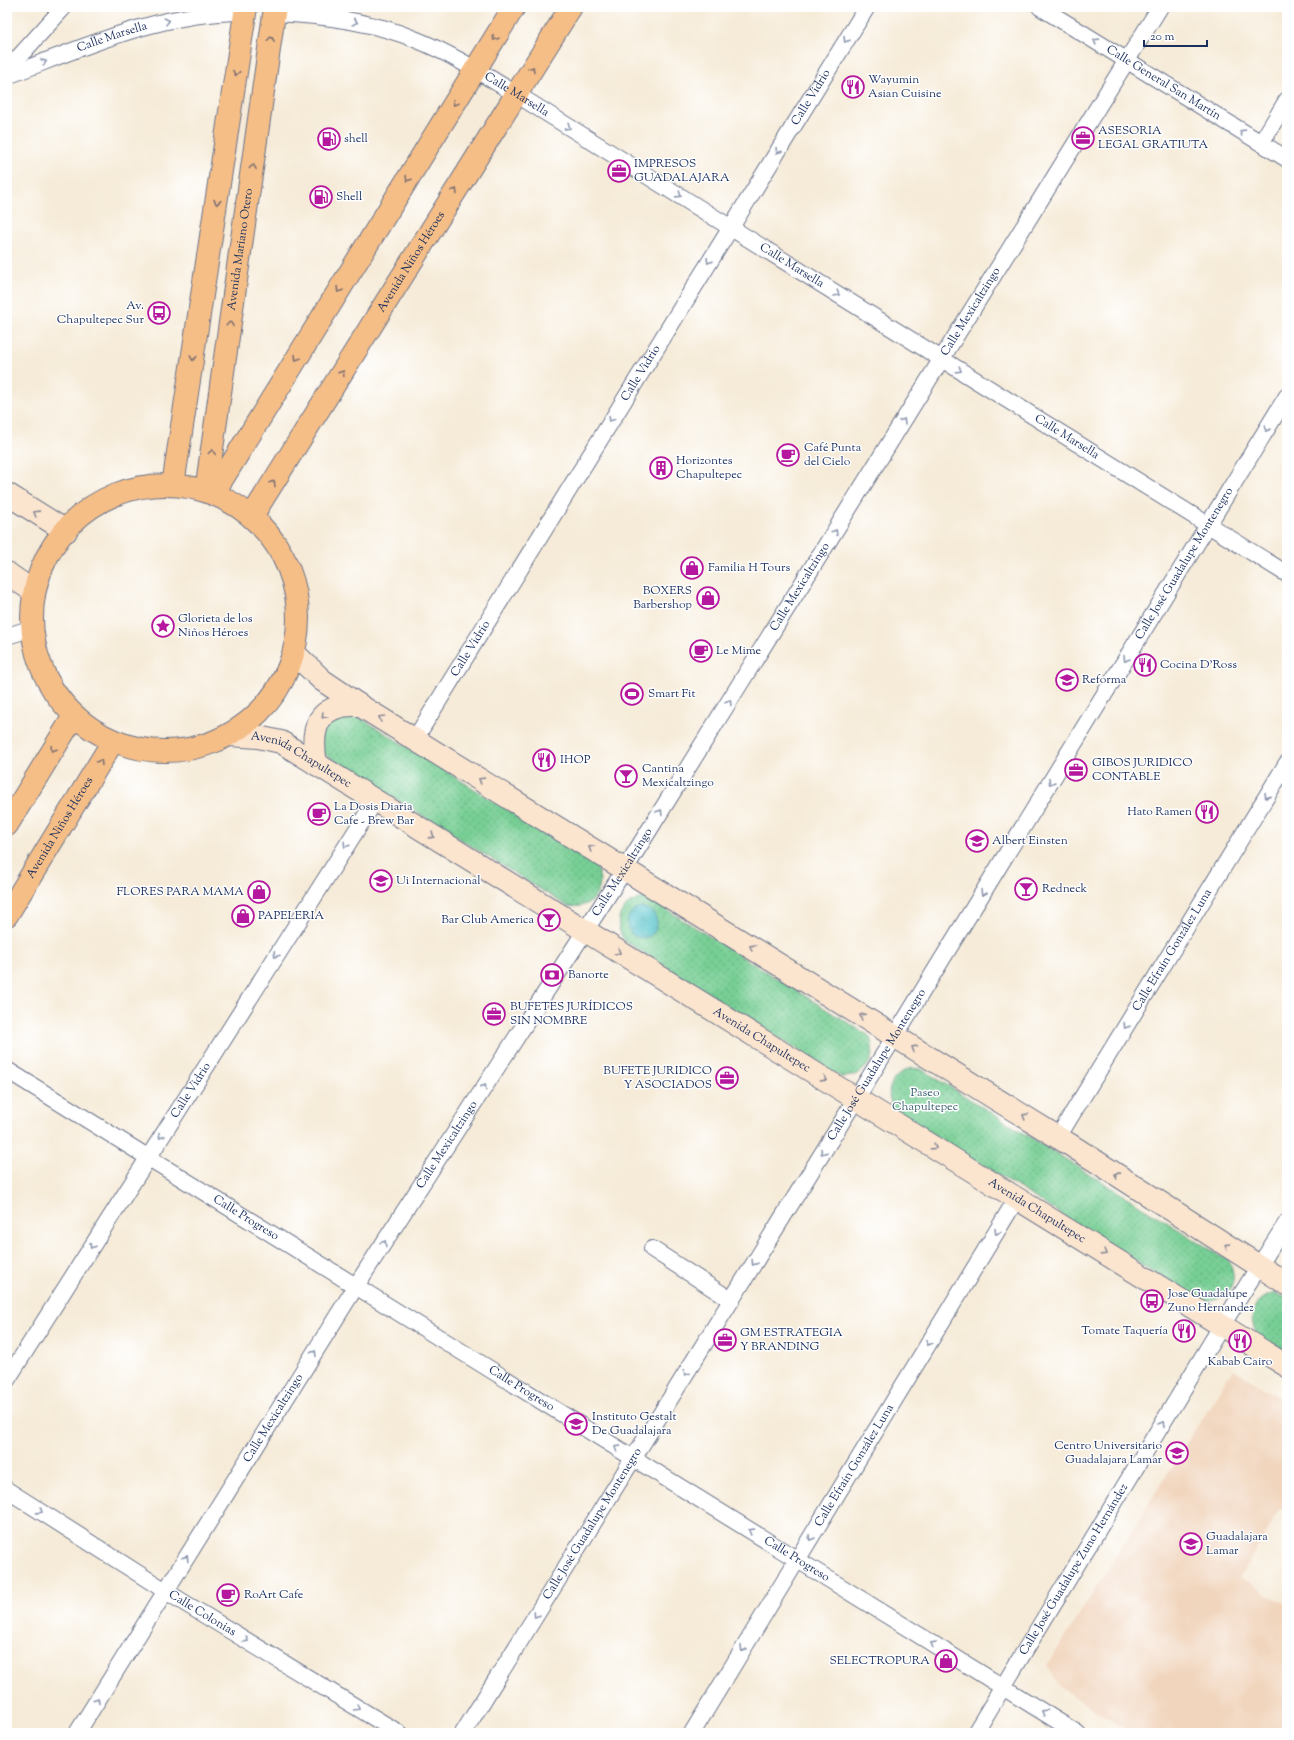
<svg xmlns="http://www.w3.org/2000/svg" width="1294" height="1740" font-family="'Sorts Mill Goudy',serif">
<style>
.built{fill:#f1d5bd}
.park{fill:url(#park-dots);stroke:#497f79}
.water{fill:url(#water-ripples);stroke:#387994}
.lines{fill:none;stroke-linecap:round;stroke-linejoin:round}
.street-casing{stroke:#687189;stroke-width:18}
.secondary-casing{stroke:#687189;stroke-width:24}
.primary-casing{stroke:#687189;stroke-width:24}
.street{stroke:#fff;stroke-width:16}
.secondary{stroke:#fbe5cf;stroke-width:22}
.primary{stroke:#f6be87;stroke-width:22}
.oneway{stroke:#8d97ae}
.oneway2{stroke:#7e6f70}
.oneway3{stroke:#8b8a96}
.labels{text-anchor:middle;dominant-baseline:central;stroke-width:3;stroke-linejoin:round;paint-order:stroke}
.street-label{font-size:12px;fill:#1b2f5e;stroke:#fff}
.poi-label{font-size:12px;fill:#1b2f5e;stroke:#fff;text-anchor:start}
.park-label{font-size:12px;fill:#375f6e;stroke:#fff}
</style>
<defs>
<pattern id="park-dots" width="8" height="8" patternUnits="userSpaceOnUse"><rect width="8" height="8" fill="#77cf94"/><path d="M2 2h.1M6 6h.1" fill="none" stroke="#61a87c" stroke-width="1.8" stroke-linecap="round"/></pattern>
<pattern id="water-ripples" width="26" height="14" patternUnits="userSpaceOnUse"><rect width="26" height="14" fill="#55c3ca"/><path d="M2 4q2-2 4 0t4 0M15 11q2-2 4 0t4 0" fill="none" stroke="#469fa7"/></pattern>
</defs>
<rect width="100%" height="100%" fill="#fff"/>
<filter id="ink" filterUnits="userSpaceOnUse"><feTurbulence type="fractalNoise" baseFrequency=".025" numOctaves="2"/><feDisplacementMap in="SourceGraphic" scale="8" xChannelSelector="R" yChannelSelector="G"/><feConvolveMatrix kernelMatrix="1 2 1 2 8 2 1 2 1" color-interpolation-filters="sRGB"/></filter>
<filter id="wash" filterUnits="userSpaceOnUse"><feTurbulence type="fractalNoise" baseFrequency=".012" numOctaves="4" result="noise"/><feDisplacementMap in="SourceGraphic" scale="16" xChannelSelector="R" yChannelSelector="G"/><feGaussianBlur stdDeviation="0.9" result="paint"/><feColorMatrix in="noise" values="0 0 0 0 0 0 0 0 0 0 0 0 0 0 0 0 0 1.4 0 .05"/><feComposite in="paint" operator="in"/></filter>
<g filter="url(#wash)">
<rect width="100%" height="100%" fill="#f6ebd8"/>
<polygon class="built" points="1233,1369 1284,1401 1287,1395 1287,1512 1281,1508 1240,1577 1287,1606 1287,1733 1131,1733 1061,1688 1047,1666"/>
<g class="park">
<path d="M348,710L594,864C609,886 594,911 567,906L321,752L319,729Z"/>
<path d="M643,898L651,900L869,1036C879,1057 865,1078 841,1077L625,941C611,922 621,903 643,898Z"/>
<path d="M912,1068L921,1069L1229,1261C1241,1285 1227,1301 1202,1302L894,1110C883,1091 892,1074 912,1068Z"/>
<path d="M1275,1293L1287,1298V1355C1278,1349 1265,1344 1258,1336C1256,1334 1255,1330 1254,1328C1248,1310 1258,1298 1275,1293Z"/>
</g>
<circle class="water" cx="642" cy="923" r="15"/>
</g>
<g filter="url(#ink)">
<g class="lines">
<g class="street-casing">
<g id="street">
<path id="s1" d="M1040,7L1287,159"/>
<path id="s2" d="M274,13C323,15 372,21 417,40C452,54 484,75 516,94L1287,574"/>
<polyline points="7,70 64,7"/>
<path id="s3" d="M7,76C84,47 162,11 246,12"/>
<polyline points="1261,143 1287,100"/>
<polyline points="7,636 33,628"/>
<path id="s4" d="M415,739L867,7"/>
<path id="s5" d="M7,1070L1077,1733"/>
<path id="s6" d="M1058,1137L1287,763"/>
<polyline points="652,1249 731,1300"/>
<path id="s7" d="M7,1380L375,801"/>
<path id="s8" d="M7,1490L183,1602L399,1733"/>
<path id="s9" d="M77,1733L356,1286L625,869L1160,7"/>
<path id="s10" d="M463,1733L895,1036L1287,396"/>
<path id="s11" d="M692,1733L1017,1198"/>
<path id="s12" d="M975,1733L1222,1325L1287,1222"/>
</g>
</g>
<g class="secondary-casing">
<g id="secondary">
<polyline points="7,494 66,531"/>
<polyline points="7,573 34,592"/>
<polyline points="294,653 322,680 359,705 1072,1146 1287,1284"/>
<path id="s13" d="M229,735L258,737L281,742L1287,1366"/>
<path d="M316,764C310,728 317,703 359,705"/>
</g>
</g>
<g class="primary-casing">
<g id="primary">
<polyline points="173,485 246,7"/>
<circle cx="165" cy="618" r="133"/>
<path id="s14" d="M206,491L275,7"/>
<polyline points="213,494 514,7"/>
<path id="s15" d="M252,516L571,7"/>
<polyline points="7,825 74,716"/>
<path id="s16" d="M7,915L113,741"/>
</g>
</g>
<use href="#street" class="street"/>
<use href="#secondary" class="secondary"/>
<use href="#primary" class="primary"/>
</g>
<defs><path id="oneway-chevron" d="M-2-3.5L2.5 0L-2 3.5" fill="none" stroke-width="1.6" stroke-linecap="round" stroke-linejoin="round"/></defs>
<g class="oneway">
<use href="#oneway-chevron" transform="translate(167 21) rotate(-14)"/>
<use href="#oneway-chevron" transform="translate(355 22) rotate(13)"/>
<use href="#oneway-chevron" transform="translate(846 40) rotate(122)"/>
<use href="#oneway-chevron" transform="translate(1096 41) rotate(-148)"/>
<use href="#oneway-chevron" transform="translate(44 62) rotate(-20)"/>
<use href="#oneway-chevron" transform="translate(568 127) rotate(32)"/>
<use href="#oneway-chevron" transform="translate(1242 132) rotate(-148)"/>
<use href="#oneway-chevron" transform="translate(778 151) rotate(122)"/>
<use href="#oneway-chevron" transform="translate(679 195) rotate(32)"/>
<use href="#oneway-chevron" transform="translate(709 261) rotate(122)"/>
<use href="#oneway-chevron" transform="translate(837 294) rotate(32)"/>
<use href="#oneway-chevron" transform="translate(959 370) rotate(32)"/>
<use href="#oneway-chevron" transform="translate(611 419) rotate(122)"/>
<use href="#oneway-chevron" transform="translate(903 421) rotate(-58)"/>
<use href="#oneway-chevron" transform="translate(1267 429) rotate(121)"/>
<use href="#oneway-chevron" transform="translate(835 532) rotate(-58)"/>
<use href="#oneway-chevron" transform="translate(1126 659) rotate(121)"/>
<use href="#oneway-chevron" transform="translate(729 702) rotate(-58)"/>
<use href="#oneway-chevron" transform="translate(1051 782) rotate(121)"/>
<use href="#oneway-chevron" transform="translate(1267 796) rotate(122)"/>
<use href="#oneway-chevron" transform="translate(660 812) rotate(-58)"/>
<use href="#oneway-chevron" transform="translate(346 845) rotate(123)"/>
<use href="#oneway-chevron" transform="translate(983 893) rotate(121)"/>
<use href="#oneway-chevron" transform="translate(276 955) rotate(123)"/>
<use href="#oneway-chevron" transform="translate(1126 1026) rotate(122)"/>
<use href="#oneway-chevron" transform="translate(484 1087) rotate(-57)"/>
<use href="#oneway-chevron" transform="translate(161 1136) rotate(122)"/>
<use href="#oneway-chevron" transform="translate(823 1152) rotate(122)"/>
<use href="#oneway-chevron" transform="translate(997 1232) rotate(121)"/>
<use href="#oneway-chevron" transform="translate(384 1243) rotate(-57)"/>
<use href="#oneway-chevron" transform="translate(92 1246) rotate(122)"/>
<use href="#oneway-chevron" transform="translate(754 1263) rotate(122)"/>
<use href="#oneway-chevron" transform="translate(929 1343) rotate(121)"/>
<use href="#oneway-chevron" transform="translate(314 1353) rotate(-58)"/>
<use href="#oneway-chevron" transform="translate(686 1373) rotate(122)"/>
<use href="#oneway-chevron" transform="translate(1162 1424) rotate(-59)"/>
<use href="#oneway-chevron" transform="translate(617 1448) rotate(-148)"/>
<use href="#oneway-chevron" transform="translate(40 1511) rotate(32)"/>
<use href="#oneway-chevron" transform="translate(751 1531) rotate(-148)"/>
<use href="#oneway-chevron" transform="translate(811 1538) rotate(121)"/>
<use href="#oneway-chevron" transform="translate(186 1558) rotate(-58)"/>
<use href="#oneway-chevron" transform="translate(536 1615) rotate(122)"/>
<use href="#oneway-chevron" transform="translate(246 1640) rotate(31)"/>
<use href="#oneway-chevron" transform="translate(933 1644) rotate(-148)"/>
<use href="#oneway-chevron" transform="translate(743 1649) rotate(121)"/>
<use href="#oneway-chevron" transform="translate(97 1700) rotate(-58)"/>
<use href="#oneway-chevron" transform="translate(357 1708) rotate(31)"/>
<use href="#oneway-chevron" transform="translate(1044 1712) rotate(-148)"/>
</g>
<g class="oneway2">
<use href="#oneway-chevron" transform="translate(495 38) rotate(122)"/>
<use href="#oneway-chevron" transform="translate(271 39) rotate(-83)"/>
<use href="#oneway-chevron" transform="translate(532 69) rotate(-58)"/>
<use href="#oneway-chevron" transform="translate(236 73) rotate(99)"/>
<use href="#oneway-chevron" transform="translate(455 103) rotate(122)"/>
<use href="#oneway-chevron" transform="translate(253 167) rotate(-82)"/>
<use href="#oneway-chevron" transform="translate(408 179) rotate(122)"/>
<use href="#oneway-chevron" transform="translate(455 191) rotate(-58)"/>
<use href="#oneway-chevron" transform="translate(217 202) rotate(99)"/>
<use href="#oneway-chevron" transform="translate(339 290) rotate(122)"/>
<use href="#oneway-chevron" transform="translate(230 324) rotate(-82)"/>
<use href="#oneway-chevron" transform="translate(193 358) rotate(99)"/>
<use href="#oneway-chevron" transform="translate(297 358) rotate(122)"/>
<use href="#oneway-chevron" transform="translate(342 373) rotate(-58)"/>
<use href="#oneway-chevron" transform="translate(212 452) rotate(-82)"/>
<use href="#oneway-chevron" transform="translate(273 483) rotate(-58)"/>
<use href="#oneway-chevron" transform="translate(53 749) rotate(122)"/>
<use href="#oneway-chevron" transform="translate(100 762) rotate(-59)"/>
</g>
<g class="oneway3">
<use href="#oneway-chevron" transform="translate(36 513) rotate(-148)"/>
<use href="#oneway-chevron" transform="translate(324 716) rotate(134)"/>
<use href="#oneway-chevron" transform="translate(381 718) rotate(-149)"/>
<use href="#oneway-chevron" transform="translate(481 780) rotate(-148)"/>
<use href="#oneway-chevron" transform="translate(432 836) rotate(32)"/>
<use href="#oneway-chevron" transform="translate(591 848) rotate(-148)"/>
<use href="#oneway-chevron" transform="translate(752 947) rotate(-148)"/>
<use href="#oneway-chevron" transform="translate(618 952) rotate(32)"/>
<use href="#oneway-chevron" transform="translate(862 1016) rotate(-148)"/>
<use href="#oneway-chevron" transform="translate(914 1048) rotate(-148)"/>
<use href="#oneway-chevron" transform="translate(824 1079) rotate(32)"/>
<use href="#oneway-chevron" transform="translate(1025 1116) rotate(-148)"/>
<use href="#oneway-chevron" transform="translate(934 1147) rotate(32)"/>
<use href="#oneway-chevron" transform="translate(1117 1175) rotate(-147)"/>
<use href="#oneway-chevron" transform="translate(1227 1246) rotate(-147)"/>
<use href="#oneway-chevron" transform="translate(1104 1253) rotate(32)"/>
</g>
</g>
<defs>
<g id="restaurant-ring" transform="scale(1.15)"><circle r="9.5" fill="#fff" stroke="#b5179e" stroke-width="1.5"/><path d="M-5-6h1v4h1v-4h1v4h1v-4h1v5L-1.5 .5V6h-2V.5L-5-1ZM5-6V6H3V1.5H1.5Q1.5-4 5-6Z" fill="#b5179e"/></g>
<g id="office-ring" transform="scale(1.15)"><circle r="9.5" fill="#fff" stroke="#b5179e" stroke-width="1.5"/><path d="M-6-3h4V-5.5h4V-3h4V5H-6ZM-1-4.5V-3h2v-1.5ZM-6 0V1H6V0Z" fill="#b5179e"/></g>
<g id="fuel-ring" transform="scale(1.15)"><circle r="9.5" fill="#fff" stroke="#b5179e" stroke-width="1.5"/><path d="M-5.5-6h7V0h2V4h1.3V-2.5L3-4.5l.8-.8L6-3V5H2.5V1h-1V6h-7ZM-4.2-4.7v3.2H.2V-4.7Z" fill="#b5179e"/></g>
<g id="bus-ring" transform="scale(1.15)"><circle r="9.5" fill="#fff" stroke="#b5179e" stroke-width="1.5"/><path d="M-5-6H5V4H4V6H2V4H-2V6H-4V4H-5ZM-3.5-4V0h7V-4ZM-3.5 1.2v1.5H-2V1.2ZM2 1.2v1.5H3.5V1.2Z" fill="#b5179e"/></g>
<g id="cafe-ring" transform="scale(1.15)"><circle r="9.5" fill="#fff" stroke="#b5179e" stroke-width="1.5"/><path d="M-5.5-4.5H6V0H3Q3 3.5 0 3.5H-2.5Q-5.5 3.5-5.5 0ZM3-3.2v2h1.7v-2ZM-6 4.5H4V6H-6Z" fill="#b5179e"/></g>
<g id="building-ring" transform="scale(1.15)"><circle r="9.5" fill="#fff" stroke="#b5179e" stroke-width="1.5"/><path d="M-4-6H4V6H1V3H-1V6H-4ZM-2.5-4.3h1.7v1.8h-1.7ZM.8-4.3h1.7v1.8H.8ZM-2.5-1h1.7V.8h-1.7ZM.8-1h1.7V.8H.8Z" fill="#b5179e"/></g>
<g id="shop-ring" transform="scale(1.15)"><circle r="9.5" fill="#fff" stroke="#b5179e" stroke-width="1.5"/><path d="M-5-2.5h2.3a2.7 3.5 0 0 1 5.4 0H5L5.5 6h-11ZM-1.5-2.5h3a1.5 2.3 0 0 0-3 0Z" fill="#b5179e"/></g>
<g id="sight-ring" transform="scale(1.15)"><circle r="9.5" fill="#fff" stroke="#b5179e" stroke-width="1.5"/><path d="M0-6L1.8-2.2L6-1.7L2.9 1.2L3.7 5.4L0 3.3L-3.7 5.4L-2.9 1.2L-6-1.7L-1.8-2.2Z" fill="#b5179e"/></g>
<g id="school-ring" transform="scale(1.15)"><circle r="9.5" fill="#fff" stroke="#b5179e" stroke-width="1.5"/><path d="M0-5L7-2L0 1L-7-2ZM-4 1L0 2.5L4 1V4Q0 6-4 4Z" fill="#b5179e"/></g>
<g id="stadium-ring" transform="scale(1.15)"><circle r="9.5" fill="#fff" stroke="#b5179e" stroke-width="1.5"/><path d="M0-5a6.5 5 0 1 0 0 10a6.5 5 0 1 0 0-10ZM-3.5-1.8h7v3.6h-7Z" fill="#b5179e"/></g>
<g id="bar-ring" transform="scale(1.15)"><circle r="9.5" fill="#fff" stroke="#b5179e" stroke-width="1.5"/><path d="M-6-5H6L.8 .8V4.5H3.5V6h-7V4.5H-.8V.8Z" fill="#b5179e"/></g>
<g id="university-ring" transform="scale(1.15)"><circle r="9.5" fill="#fff" stroke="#b5179e" stroke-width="1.5"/><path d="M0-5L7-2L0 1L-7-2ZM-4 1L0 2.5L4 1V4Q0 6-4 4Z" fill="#b5179e"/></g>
<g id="bank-ring" transform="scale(1.15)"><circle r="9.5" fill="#fff" stroke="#b5179e" stroke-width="1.5"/><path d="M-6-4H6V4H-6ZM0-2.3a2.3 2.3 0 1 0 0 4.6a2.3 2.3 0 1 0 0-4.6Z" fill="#b5179e"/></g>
</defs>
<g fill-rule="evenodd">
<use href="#restaurant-ring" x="853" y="87"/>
<use href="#office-ring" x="1083" y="138"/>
<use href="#fuel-ring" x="329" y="139"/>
<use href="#office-ring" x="619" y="171"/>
<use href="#fuel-ring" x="321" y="197"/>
<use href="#bus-ring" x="159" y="313"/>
<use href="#cafe-ring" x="788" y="455"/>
<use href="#building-ring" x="661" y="468"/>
<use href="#shop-ring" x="692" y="568"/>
<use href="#shop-ring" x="708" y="598"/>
<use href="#sight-ring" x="163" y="626"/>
<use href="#cafe-ring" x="701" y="651"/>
<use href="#restaurant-ring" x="1145" y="665"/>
<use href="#school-ring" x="1067" y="680"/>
<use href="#stadium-ring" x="632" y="694"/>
<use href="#restaurant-ring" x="544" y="760"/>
<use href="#office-ring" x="1076" y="770"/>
<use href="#bar-ring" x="626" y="776"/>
<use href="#restaurant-ring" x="1207" y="812"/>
<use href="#cafe-ring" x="319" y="814"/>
<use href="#school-ring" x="977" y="841"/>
<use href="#university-ring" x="381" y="881"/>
<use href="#bar-ring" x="1026" y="889"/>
<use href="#shop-ring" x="259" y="892"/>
<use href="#shop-ring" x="243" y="916"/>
<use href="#bar-ring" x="549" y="920"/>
<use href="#bank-ring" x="552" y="975"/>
<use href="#office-ring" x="494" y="1014"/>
<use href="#office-ring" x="727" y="1078"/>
<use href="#bus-ring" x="1152" y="1301"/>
<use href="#restaurant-ring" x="1184" y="1331"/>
<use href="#office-ring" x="725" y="1340"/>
<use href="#restaurant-ring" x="1240" y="1341"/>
<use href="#university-ring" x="576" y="1424"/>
<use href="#university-ring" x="1177" y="1453"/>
<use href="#school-ring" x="1191" y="1544"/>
<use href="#cafe-ring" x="228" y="1595"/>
<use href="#shop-ring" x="946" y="1661"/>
</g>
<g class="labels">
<g class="street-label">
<text stroke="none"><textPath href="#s3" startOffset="112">Calle Marsella</textPath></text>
<text stroke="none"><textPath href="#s1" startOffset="145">Calle General San Martín</textPath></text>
<text stroke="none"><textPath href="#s2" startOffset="260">Calle Marsella</textPath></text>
<text stroke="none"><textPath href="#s4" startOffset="754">Calle Vidrio</textPath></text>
<text stroke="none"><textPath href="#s14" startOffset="244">Avenida Mariano Otero</textPath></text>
<text stroke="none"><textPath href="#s15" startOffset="300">Avenida Niños Héroes</textPath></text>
<text stroke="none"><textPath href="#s2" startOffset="584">Calle Marsella</textPath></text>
<text stroke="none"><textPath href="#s9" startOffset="1679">Calle Mexicaltzingo</textPath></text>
<text stroke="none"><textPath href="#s4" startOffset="430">Calle Vidrio</textPath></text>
<text stroke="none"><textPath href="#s2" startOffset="908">Calle Marsella</textPath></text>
<text stroke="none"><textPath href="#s10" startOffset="1374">Calle José Guadalupe Montenegro</textPath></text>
<text stroke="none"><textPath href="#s9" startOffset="1355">Calle Mexicaltzingo</textPath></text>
<text stroke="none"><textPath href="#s4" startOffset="106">Calle Vidrio</textPath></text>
<text stroke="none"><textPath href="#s13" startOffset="78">Avenida Chapultepec</textPath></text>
<text stroke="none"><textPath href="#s16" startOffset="102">Avenida Niños Héroes</textPath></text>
<text stroke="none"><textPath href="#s9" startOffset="1019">Calle Mexicaltzingo</textPath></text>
<text stroke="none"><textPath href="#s6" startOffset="219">Calle Efraín González Luna</textPath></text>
<text stroke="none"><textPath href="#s13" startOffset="618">Avenida Chapultepec</textPath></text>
<text stroke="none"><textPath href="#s10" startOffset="786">Calle José Guadalupe Montenegro</textPath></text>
<text stroke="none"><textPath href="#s7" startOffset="343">Calle Vidrio</textPath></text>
<text stroke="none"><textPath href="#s9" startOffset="695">Calle Mexicaltzingo</textPath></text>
<text stroke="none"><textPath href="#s13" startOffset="942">Avenida Chapultepec</textPath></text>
<text stroke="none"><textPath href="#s5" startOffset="281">Calle Progreso</textPath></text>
<text stroke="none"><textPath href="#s5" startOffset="605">Calle Progreso</textPath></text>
<text stroke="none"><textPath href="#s9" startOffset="371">Calle Mexicaltzingo</textPath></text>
<text stroke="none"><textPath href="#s11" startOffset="313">Calle Efraín González Luna</textPath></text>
<text stroke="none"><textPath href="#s10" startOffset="246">Calle José Guadalupe Montenegro</textPath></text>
<text stroke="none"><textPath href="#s5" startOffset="929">Calle Progreso</textPath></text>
<text stroke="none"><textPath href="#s12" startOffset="191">Calle José Guadalupe Zuno Hernández</textPath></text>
<text stroke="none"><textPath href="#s8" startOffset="231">Calle Colonias</textPath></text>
</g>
<g class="poi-label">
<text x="868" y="80">Wayumin<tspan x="868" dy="14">Asian Cuisine</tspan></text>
<text x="1098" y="131">ASESORIA<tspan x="1098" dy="14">LEGAL GRATIUTA</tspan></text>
<text x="344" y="139">shell</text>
<text x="634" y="164">IMPRESOS<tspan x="634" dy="14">GUADALAJARA</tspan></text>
<text x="336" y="197">Shell</text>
<text x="144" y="306" text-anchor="end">Av.<tspan x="144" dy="14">Chapultepec Sur</tspan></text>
<text x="804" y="448">Café Punta<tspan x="804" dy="14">del Cielo</tspan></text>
<text x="676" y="461">Horizontes<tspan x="676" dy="14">Chapultepec</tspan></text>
<text x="708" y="568">Familia H Tours</text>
<text x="692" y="591" text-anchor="end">BOXERS<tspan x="692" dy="14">Barbershop</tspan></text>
<text x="178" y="619">Glorieta de los<tspan x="178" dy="14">Niños Héroes</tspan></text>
<text x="716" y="651">Le Mime</text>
<text x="1160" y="665">Cocina D'Ross</text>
<text x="1082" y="680">Reforma</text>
<text x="648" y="694">Smart Fit</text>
<text x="560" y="760">IHOP</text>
<text x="1092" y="763">GIBOS JURIDICO<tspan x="1092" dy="14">CONTABLE</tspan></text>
<text x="642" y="769">Cantina<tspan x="642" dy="14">Mexicaltzingo</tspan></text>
<text x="334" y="807">La Dosis Diaria<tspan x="334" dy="14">Cafe - Brew Bar</tspan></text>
<text x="1192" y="812" text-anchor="end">Hato Ramen</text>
<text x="992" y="841">Albert Einsten</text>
<text x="396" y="881">Ui Internacional</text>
<text x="1042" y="889">Redneck</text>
<text x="244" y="892" text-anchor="end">FLORES PARA MAMA</text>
<text x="258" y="916">PAPELERIA</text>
<text x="534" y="920" text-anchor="end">Bar Club America</text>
<text x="568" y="975">Banorte</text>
<text x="510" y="1007">BUFETES JURÍDICOS<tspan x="510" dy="14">SIN NOMBRE</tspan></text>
<text x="712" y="1071" text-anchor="end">BUFETE JURIDICO<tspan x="712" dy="14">Y ASOCIADOS</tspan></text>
<text x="1168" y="1294">Jose Guadalupe<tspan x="1168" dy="14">Zuno Hernandez</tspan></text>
<text x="1168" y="1331" text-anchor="end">Tomate Taquería</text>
<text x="740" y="1333">GM ESTRATEGIA<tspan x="740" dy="14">Y BRANDING</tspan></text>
<text x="1240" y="1362" text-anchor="middle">Kabab Cairo</text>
<text x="592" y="1417">Instituto Gestalt<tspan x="592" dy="14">De Guadalajara</tspan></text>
<text x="1162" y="1446" text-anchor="end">Centro Universitario<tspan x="1162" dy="14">Guadalajara Lamar</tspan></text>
<text x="1206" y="1537">Guadalajara<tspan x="1206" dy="14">Lamar</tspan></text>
<text x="244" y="1595">RoArt Cafe</text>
<text x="930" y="1661" text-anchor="end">SELECTROPURA</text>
</g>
<g class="park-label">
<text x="925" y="1093">Paseo<tspan x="925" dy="14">Chapultepec</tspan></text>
</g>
</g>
<rect width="1294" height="1740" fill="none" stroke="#fff" stroke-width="24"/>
<path d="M1144 40v6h63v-6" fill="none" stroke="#1b2f5e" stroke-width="2"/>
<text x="1150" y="40" font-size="12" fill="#1b2f5e" stroke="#ffffff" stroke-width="3" paint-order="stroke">20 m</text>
</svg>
